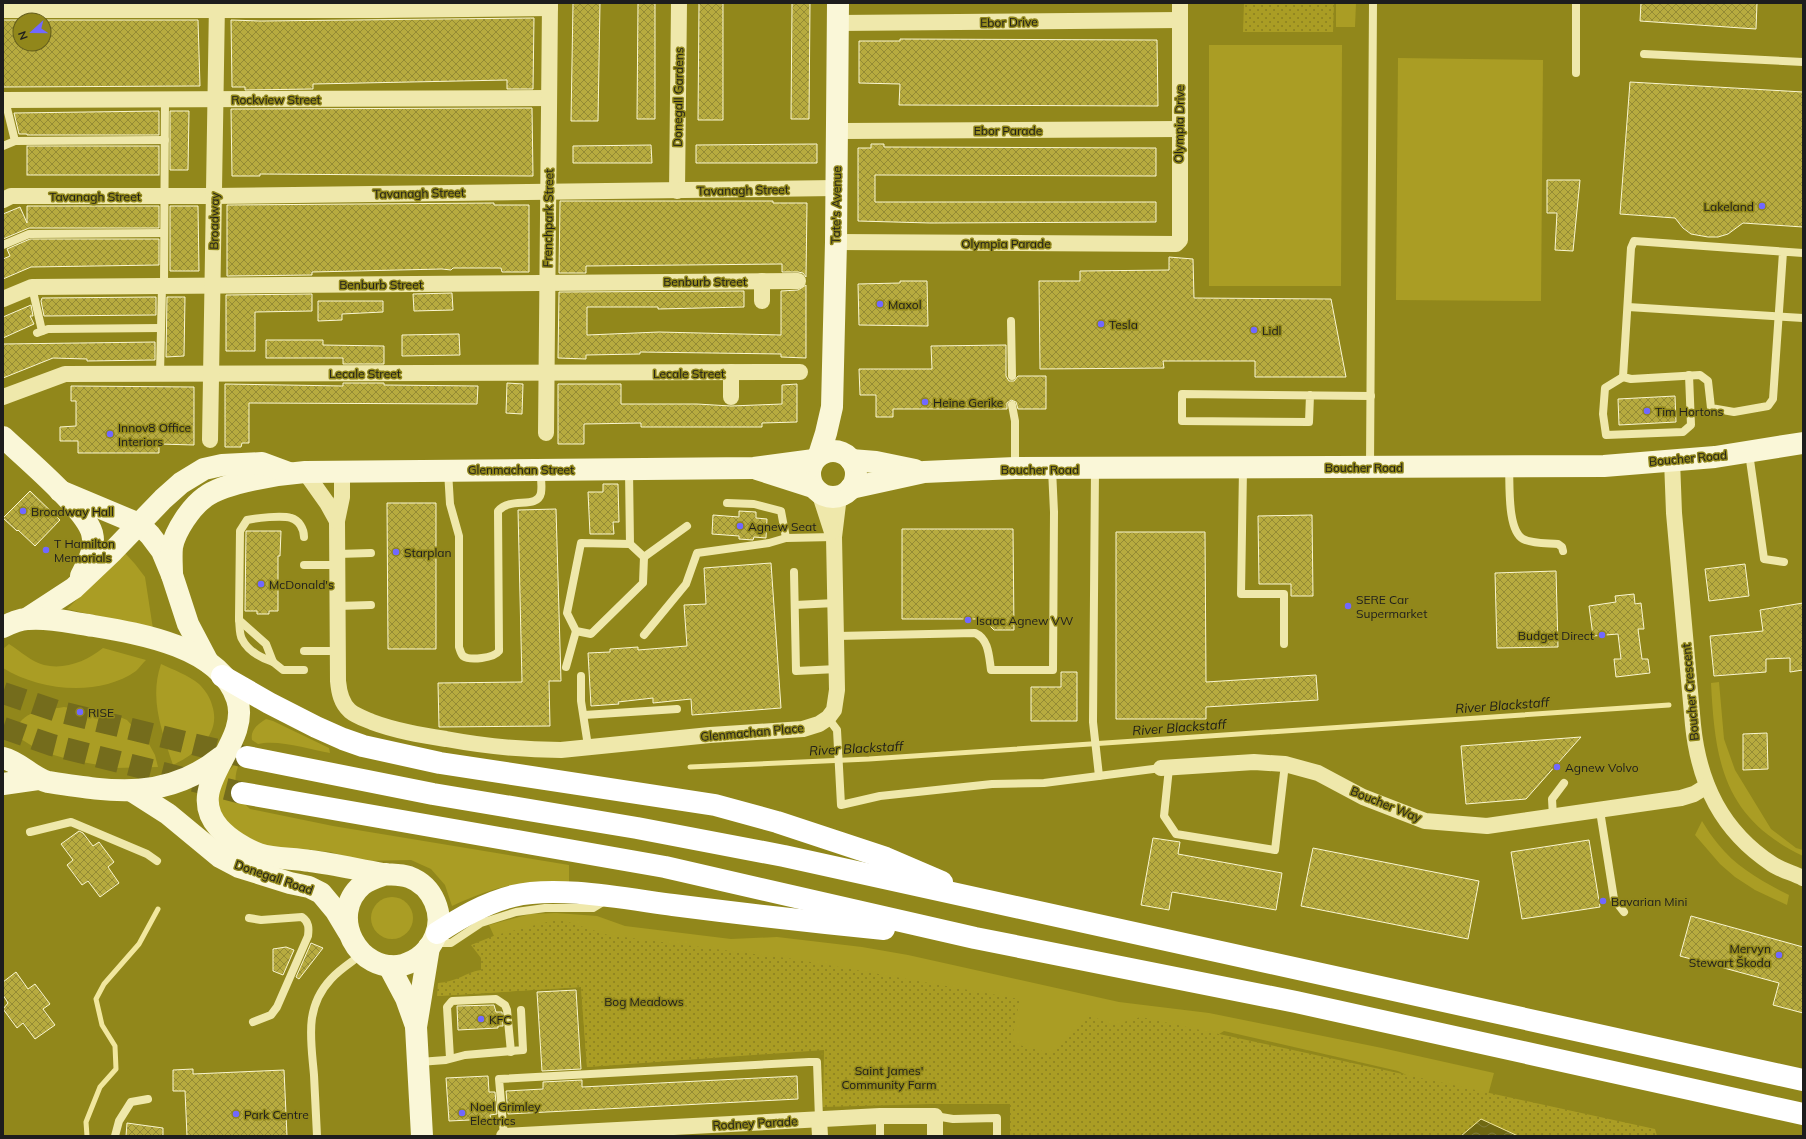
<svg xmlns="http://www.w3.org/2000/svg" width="1806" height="1139" font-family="Mulish,sans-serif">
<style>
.grass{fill:#aa9d24;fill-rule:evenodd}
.park{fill:url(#park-dots)}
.water{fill:url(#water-waves);stroke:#f1e79e}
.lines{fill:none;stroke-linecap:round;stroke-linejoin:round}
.stream{stroke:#f1e79e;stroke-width:5}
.building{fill:url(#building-cross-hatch);stroke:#faf6d1;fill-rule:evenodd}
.highway-tunnel{stroke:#746c1c;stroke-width:22;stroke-dasharray:22 11;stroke-linecap:butt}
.lane{stroke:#efe8ab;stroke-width:8}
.street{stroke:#efe8ab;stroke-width:16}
.secondary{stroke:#faf7d8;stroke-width:22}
.highway{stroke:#fff;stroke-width:22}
.poi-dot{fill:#7168ff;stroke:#91871b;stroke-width:1.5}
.labels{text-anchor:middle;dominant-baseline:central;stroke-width:3;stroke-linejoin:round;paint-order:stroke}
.street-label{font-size:12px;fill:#1d1d1d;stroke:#91871b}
.poi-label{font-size:12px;fill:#1d1d1d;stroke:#91871b;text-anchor:start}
.park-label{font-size:12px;fill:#1d1c1b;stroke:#91871b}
.water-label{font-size:13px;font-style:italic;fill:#1c1c19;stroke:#91871b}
</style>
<defs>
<pattern id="park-dots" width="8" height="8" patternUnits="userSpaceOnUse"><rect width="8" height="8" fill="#aa9d24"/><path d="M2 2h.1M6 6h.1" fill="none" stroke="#8a7f1f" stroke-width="1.8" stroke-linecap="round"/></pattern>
<pattern id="water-waves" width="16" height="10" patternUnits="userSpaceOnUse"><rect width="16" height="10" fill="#6f6812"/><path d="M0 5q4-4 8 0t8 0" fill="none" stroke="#827d3c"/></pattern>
<pattern id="building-cross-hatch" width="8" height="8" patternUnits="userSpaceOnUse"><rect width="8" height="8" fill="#b7ab3f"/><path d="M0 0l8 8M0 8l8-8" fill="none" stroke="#948b34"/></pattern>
</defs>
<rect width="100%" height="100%" fill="#91871b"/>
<g class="grass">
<polygon points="1336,3 1356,3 1355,27 1336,27"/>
<polygon points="1209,45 1342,45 1341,286 1209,286"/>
<polygon points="1398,58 1543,60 1541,301 1396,300"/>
<polygon points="125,553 135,564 145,577 153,629 67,609"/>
<path d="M9,644C20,651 32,662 44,665C65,670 87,661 103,648L146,660C143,663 139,668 136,671C99,697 40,691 3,668V649Z"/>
<path d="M161,664C174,670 188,675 199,684C205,690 210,697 212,705C222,734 196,754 173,765C162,731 149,699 161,664Z"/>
<path d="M1719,682L1724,739L1735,770L1771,829L1796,848L1803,850V856C1724,818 1715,763 1711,683Z"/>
<path d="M64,707L115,715L127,720L149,744L155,755L158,767L115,768L71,760L40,751L13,734C24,709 40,711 64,707Z"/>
<path d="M266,719L273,721L329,748L330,753C310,749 277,739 258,744L252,740C250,730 258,724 266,719Z"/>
<path d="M240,761C232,780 234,794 250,809L333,826L569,865V882C521,880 496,886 452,906L445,885L431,869L411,860L360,861L331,852L302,849L292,853L241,838L221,815L216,791L223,778L234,765Z"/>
<path d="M1702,821C1707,829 1712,837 1718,844C1736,867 1763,882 1789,895L1787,905L1755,890L1735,877L1720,864L1695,835Z"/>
<circle cx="392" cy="918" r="21"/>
<path d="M556,913L597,916L625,926L731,939L777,937L862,947L908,955L1119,1002L1209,1013L1382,1048L1494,1073L1488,1095L1010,1136V1104L825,1049L587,1067L581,987L437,996L451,983L482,971L494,936L489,925L530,914ZM1224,1031L1398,1071L1431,1087L1125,1092Z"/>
</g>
<g class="park">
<polygon points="1244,3 1334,3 1333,32 1243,32"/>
<path d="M559,919L608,935L794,959L1020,999L1011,1043L1050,1053L1089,1015L1113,1025L1141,1017L1655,1129L1657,1136H1010V1104H930L823,1107L824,1050L587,1067L581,987L437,996L438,983C457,982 466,972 481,970V958L471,945L496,935Z"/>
</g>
<polygon class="water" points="1481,1119 1518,1136 1461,1136"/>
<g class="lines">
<g class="stream">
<polyline points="690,767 869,759 1669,705"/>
<polyline points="87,1136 86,1122 100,1087 116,1069 115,1046 102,1025 96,999 104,984 139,944 158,909"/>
</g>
</g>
<g class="building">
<polygon points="573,3 600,3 598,121 571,121"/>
<polygon points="638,3 655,3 655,119 637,119"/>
<polygon points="699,3 723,3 723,120 698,120"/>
<polygon points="792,3 810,3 809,119 791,119"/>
<polygon points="1641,3 1757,3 1756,29 1640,21"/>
<polygon points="534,18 533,89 507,89 507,80 313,84 313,89 245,90 245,87 232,87 231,20 260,21"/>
<path d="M3,20H198L200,86L3,87ZM20,20H44V44H20Z"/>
<polygon points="900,39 1157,40 1158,106 899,105 900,84 859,83 859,41 900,41"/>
<polygon points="1630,82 1803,92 1803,227 1743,223 1728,234 1718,237 1708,237 1691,234 1683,228 1675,218 1620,214"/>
<polygon points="532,108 533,176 260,174 260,176 232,176 231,109"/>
<polygon points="159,111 159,135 27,135 27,134 19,134 14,113"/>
<polygon points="170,111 189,111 188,170 170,170"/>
<polygon points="817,144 817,163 696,163 696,145"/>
<polygon points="871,144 884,144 884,147 1156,148 1156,176 875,175 875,202 1156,202 1156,222 930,223 858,221 858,148 871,148"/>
<polygon points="651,145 652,163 573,163 573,146"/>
<rect x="27" y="146" width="132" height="29"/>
<polygon points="1547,180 1580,180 1573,251 1555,250 1557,213 1547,213"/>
<polygon points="560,201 773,201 773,203 807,203 806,277 803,273 798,272 782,272 782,264 586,266 586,273 559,273"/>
<polygon points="494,203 494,205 529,205 529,272 502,272 501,268 453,268 451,270 442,269 312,272 312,275 227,276 227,205"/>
<polygon points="27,206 159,206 159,228 29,228 3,239 3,214 20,207 27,223"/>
<polygon points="170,206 198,206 199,271 170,271"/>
<polygon points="30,239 159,239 159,265 31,267 3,279 3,259 10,256 7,249"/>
<polygon points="1169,257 1193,259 1194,298 1331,299 1346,377 1255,377 1255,361 1163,361 1164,368 1040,369 1039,281 1080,281 1080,271 1169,270"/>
<polygon points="900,281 927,281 928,326 859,325 858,284 900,283"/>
<polygon points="806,285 806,358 781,357 781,354 640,352 640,354 586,355 586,359 558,358 559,292 744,291 744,307 658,309 658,307 587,307 587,335 659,332 781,335 781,291 798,290"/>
<polygon points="452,293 453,310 414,311 413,294"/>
<polygon points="312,294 312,311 255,312 255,351 226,351 226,295"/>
<polygon points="156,297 156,315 44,316 41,301 42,298"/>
<polygon points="167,297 185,297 184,356 166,357"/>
<polygon points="318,301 383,301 383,312 342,314 342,320 318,321"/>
<polygon points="31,305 33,316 30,316 34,324 3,338 3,317"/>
<polygon points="459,334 460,355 402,356 402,335"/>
<polygon points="266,340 323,340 323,345 384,346 384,364 343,364 343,358 266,358"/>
<polygon points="155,342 155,360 87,361 87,359 53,358 3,378 3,344"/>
<polygon points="1006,345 1006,376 1009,381 1014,381 1018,376 1046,376 1046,409 1018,409 1016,402 1011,400 1007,403 1007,409 893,409 893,417 876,417 876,395 860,395 859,369 932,369 931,346"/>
<polygon points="343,383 384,383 384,385 478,386 477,404 249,403 249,443 242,443 241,447 225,447 225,384 343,386"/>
<polygon points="507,383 523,384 522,414 506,413"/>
<polygon points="558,384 621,384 621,404 697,404 731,406 782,404 782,385 797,384 797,422 762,423 762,427 641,427 641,423 584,424 584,444 558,444"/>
<polygon points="71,386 194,387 194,445 159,444 159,453 78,453 78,441 60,441 60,427 76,426 76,401 71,401"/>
<polygon points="1675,396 1676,422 1619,425 1618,399"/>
<polygon points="603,484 618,484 619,522 613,522 614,534 590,534 588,492 603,492"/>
<polygon points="30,491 60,520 35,546 18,530 17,531 3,518"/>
<polygon points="387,503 436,503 436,649 388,649"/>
<polygon points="556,509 561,681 549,681 550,726 439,727 438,683 522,682 518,510"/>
<polygon points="739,511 756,512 756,518 767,519 766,538 754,537 753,540 739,539 739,536 712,534 713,515 739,517"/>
<polygon points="1312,515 1313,596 1291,596 1291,584 1259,584 1258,516"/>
<polygon points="902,529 1013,529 1014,630 994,630 983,619 902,619"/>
<polygon points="246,531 281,531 280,556 278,556 278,611 269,611 269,614 257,614 257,611 245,611"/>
<polygon points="1116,532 1205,532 1206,682 1316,675 1318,700 1206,707 1206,719 1116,719"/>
<polygon points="771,563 781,708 692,715 691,699 653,703 653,698 618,702 619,704 591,706 588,653 610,652 610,649 638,647 638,650 687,646 684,605 706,604 704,568"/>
<polygon points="1745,564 1749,596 1709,601 1705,569"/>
<polygon points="1556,571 1558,647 1497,648 1495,573"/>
<polygon points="1634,594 1635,604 1641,603 1644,629 1638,629 1642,659 1648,659 1650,673 1616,677 1614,659 1621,659 1618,634 1593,636 1589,606 1616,602 1615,596"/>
<polygon points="1803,603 1803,670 1790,672 1790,658 1766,659 1766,672 1714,676 1710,636 1763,631 1760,610"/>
<polygon points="1061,672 1077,672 1077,721 1031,721 1031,687 1061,687"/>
<polygon points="1767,733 1768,769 1743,770 1743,734"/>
<polygon points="1581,737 1526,799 1466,804 1461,746"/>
<polygon points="79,831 83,833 93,846 99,842 114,862 108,867 119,883 100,897 88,881 82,885 67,865 73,860 61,844"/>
<polygon points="1153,838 1180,842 1178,854 1282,873 1276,910 1172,892 1169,910 1141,905"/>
<polygon points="1589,840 1600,907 1522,919 1511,852"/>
<polygon points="1313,848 1479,881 1468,939 1301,906"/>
<polygon points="1691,916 1803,947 1803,1013 1773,1005 1779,983 1680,956"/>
<polygon points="311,943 323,948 299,979 296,977"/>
<polygon points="286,947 294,950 283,975 273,971 273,949"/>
<polygon points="16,972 28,989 35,984 50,1004 43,1009 55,1025 35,1039 23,1023 17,1028 3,1009 8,1003 3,995 3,982"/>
<polygon points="576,990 581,1069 542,1071 537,992"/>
<polygon points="494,1005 496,1012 502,1012 503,1026 498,1026 498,1028 458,1030 457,1006"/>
<polygon points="193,1069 193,1074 284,1070 287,1136 187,1136 185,1091 173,1091 173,1070"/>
<polygon points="488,1076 489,1092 495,1092 497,1114 490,1115 491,1119 449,1121 446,1078"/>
<polygon points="797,1076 798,1099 508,1114 506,1091 543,1089 543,1082 582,1080 582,1087"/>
<polygon points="127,1123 163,1128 163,1136 126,1136"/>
</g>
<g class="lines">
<g class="highway-tunnel">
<polyline points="3,693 57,711 242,756"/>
<polyline points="3,728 52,745 242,793"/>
</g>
<g class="lane">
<polyline points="1644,54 1803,62"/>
<polyline points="1576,73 1576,3"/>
<polyline points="5,100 15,141"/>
<polyline points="3,146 15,141 165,140"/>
<polyline points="3,245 29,234 164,233"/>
<polyline points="1783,252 1773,399 1768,406 1734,412 1711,408 1708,381 1700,375 1631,379 1623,377 1631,248 1634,241 1803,253"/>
<polyline points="164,286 165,99"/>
<polyline points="32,287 42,331"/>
<polyline points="1628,307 1803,318"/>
<polyline points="1011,321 1012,376"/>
<polyline points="37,333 48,329 161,328"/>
<polyline points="160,374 162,286"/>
<polyline points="1623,377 1605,388 1603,414 1606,435 1683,432 1691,425 1689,375"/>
<polyline points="1310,395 1309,422 1182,421 1182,394 1371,396"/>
<polyline points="1012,405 1015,421 1015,467"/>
<polyline points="1749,453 1764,559 1784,562"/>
<polyline points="1370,466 1373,3"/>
<path d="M1509,467C1510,484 1507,530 1523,539C1532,544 1548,543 1558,544L1562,547L1563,551"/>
<polyline points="1095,469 1093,722 1099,776"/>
<polyline points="1243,469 1241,594 1284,594 1284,644"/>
<path d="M448,471L450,504L459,536V647C460,650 461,654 463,656C470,661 494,658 499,651L498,511C511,496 537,510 541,493C542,486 541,477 540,471"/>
<polyline points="629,471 630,544 644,557 643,583 591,634 576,631 567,613 581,543 630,544"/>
<polyline points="727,503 754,504 781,511 786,538"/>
<polyline points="338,554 371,553"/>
<polyline points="644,557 687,526"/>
<polyline points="304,565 338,565"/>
<polyline points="794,572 796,671 837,669"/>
<polyline points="795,605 835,603"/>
<polyline points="338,606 371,605"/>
<path d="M239,620C240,626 239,634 242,639C248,651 261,658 273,662"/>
<polyline points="644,635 686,584 697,553 769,543 786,538 834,537"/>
<path d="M837,636L975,633C989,639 989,657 991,670H1053L1054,512L1052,469"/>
<polyline points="304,651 338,651"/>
<polyline points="566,667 576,631"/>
<path d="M304,670H283L273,662L266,644L239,620V617L240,531L247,520C256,518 282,515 291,518C299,520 304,529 304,537"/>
<polyline points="581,676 581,701 588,746"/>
<polyline points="584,715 677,709"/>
<polyline points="828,718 837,730 841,805 880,796 992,784 1044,783 1161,768"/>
<polyline points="1169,768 1164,816 1176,834 1275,850 1285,764"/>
<polyline points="1600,811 1614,899 1624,912"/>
<polyline points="1553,817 1552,799 1564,783"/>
<polyline points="30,832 71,822 147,854 157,861"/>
<path d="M249,918L261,920L302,917C309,922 309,928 308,936L277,1007L271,1015L253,1022"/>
<polyline points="434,943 451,943 481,923 516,912 545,908 593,908 606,900"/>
<polyline points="450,1058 447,1007 452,1001 496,999 505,1005 507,1010 511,1052"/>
<polyline points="419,1062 446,1060 465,1055 523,1050 521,1010"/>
<polyline points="935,1116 953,1119 997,1118 997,1136"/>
<polyline points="115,1136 119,1121 131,1102 148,1099"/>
<path d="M317,1136C316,1116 315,1095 314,1075C311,1039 304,1008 331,979C340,969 352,962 362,954"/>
<polyline points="504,1136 499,1079 809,1062 817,1062 819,1119"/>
<polyline points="880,1136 880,1116"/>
</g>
<g class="street">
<polyline points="3,10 378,10 550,8"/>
<polyline points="838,23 1180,20"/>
<polyline points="3,100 549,98"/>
<polyline points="837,130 845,131 1179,129"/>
<polyline points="677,191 679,3"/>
<polyline points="3,200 11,196 214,196 836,188"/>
<polyline points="836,242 1176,244 1180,240 1180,3"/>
<polyline points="3,299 32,287 798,281"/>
<polyline points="762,301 762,281"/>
<polyline points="731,372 731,397"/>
<polyline points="3,397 65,374 800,372"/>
<polyline points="546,433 550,3"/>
<polyline points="210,440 217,3"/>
<path d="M1672,460L1674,513L1693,725C1699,784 1722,831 1772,864C1781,870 1793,873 1803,878"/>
<path d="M342,471V497L337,521L338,681C339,692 341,703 350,711C356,716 365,719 372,722C396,731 421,735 446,739C484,746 522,750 561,750L710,735L803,729L819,724L828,718L834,710L837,690L834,537L839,496"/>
<polyline points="305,472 327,503 337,521"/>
<polyline points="819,492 832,532"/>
<polyline points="1161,768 1254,762 1285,764 1318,773 1363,797 1425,821 1487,826 1681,798 1694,794 1707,786"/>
<polyline points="819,1119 820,1136"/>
<polyline points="504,1136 880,1116 935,1116 935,1136"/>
</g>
<g class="secondary">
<path d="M3,437C24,457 85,508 92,533C96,549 88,562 81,576"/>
<circle cx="833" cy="474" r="23"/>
<polyline points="819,455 826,433 832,407 836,242 838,3"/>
<polyline points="851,460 876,462 915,470"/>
<polyline points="757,469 813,487"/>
<polyline points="851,488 924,472 1015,468 1604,466 1715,457 1803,443"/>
<polyline points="60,491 139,524 150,535 162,551 172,575 188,624 208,662"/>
<path d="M172,575C172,566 171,556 172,547C175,531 191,507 205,497C225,482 279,474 305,472L754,468L814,460"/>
<polyline points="28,618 74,588 113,551 163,499 181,483 204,469 222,465 262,463 289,473"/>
<path d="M3,627C11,623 19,619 28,619C48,617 68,622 88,625C135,633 219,645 237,699C252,746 181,785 219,828C229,839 245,849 259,854C274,859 294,858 310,861C335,864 359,870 383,874C392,875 400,874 409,877C433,886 445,914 435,937C429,951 417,961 403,965C358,975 327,915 362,885C369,879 377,877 386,874"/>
<path d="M3,758C20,762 31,777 48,782C112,792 167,801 221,757"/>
<polyline points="3,784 38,779"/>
<polyline points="132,791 168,814 220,857 239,867 290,883 309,887 321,893 336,911 348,931"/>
<polyline points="389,966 406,998 416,1026"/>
<polyline points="422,1136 416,1027 429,947"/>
</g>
<g class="highway">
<polyline points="222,676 269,703 316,727 343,739 363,746 440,763 715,805 777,822 886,858 942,882"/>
<polyline points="247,757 433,794 637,828 784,856 1803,1080"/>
<polyline points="242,793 665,867 975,938 1296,1002 1803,1114"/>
<path d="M437,933C460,918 485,903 513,896C557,885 627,899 673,905C743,914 814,922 884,929"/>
</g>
</g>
<g class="poi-dot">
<circle cx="1762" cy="206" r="4"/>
<circle cx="880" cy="304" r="4"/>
<circle cx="1101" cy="324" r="4"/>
<circle cx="1254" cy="330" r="4"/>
<circle cx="925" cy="402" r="4"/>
<circle cx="1647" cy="411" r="4"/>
<circle cx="110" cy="434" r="4"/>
<circle cx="23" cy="511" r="4"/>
<circle cx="740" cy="526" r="4"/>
<circle cx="46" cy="550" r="4"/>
<circle cx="396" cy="552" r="4"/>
<circle cx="261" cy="584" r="4"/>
<circle cx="1348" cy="606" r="4"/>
<circle cx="968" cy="620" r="4"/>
<circle cx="1602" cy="635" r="4"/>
<circle cx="80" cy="712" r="4"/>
<circle cx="1557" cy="767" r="4"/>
<circle cx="1603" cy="901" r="4"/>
<circle cx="1779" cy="955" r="4"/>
<circle cx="481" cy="1019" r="4"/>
<circle cx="462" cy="1113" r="4"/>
<circle cx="236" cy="1114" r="4"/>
</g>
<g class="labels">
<g class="street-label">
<text transform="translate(1009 22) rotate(-1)">Ebor Drive</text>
<text transform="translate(678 97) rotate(-89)">Donegall Gardens</text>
<text x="276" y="99">Rockview Street</text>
<text transform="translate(1179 124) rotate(-89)">Olympia Drive</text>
<text x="1008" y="130">Ebor Parade</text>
<text transform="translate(743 190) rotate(-1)">Tavanagh Street</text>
<text transform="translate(419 193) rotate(-1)">Tavanagh Street</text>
<text x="95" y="196">Tavanagh Street</text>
<text transform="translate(836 205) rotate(-89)">Tate's Avenue</text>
<text transform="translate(548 218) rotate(-89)">Frenchpark Street</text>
<text transform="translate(214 221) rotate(-89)">Broadway</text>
<text x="1006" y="243">Olympia Parade</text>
<text x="705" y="281">Benburb Street</text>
<text x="381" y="284">Benburb Street</text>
<text x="365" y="373">Lecale Street</text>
<text x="689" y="373">Lecale Street</text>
<text transform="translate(1688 458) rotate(-5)">Boucher Road</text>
<text x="1364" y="467">Boucher Road</text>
<text x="521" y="469">Glenmachan Street</text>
<text x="1040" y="469">Boucher Road</text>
<text transform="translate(1690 692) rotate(-95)">Boucher Crescent</text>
<text transform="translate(752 732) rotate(-5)">Glenmachan Place</text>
<text transform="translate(1386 804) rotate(22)">Boucher Way</text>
<text transform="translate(274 877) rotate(19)">Donegall Road</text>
<text transform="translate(755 1123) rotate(-3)">Rodney Parade</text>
</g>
<g class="poi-label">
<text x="1754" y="206" text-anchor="end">Lakeland</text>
<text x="888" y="304">Maxol</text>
<text x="1109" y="324">Tesla</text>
<text x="1262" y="330">Lidl</text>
<text x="933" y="402">Heine Gerike</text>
<text x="1655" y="411">Tim Hortons</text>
<text x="118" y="427">Innov8 Office<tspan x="118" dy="14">Interiors</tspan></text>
<text x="31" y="511">Broadway Hall</text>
<text x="748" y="526">Agnew Seat</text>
<text x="54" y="543">T Hamilton<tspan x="54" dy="14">Memorials</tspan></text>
<text x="404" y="552">Starplan</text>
<text x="269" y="584">McDonald's</text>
<text x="1356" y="599">SERE Car<tspan x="1356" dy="14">Supermarket</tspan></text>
<text x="976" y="620">Isaac Agnew VW</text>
<text x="1594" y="635" text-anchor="end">Budget Direct</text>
<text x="88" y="712">RISE</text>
<text x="1565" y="767">Agnew Volvo</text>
<text x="1611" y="901">Bavarian Mini</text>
<text x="1771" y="948" text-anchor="end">Mervyn<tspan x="1771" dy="14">Stewart Škoda</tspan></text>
<text x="489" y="1019">KFC</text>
<text x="470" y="1106">Noel Grimley<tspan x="470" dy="14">Electrics</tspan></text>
<text x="244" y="1114">Park Centre</text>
</g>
<g class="park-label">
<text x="644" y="1001">Bog Meadows</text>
<text x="889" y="1070">Saint James'<tspan x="889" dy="14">Community Farm</tspan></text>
</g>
<g class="water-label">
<text transform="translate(1502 705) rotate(-4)">River Blackstaff</text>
<text transform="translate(1179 727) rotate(-4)">River Blackstaff</text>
<text transform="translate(856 748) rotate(-3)">River Blackstaff</text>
</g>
</g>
<rect width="1806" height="1139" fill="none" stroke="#1d1d1d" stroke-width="8"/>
<g transform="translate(32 32) rotate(249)"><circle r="19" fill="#91871b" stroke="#635d1c"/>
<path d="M0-3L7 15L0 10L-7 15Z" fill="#7168ff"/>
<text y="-6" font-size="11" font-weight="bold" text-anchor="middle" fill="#1d1d1d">N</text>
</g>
</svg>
